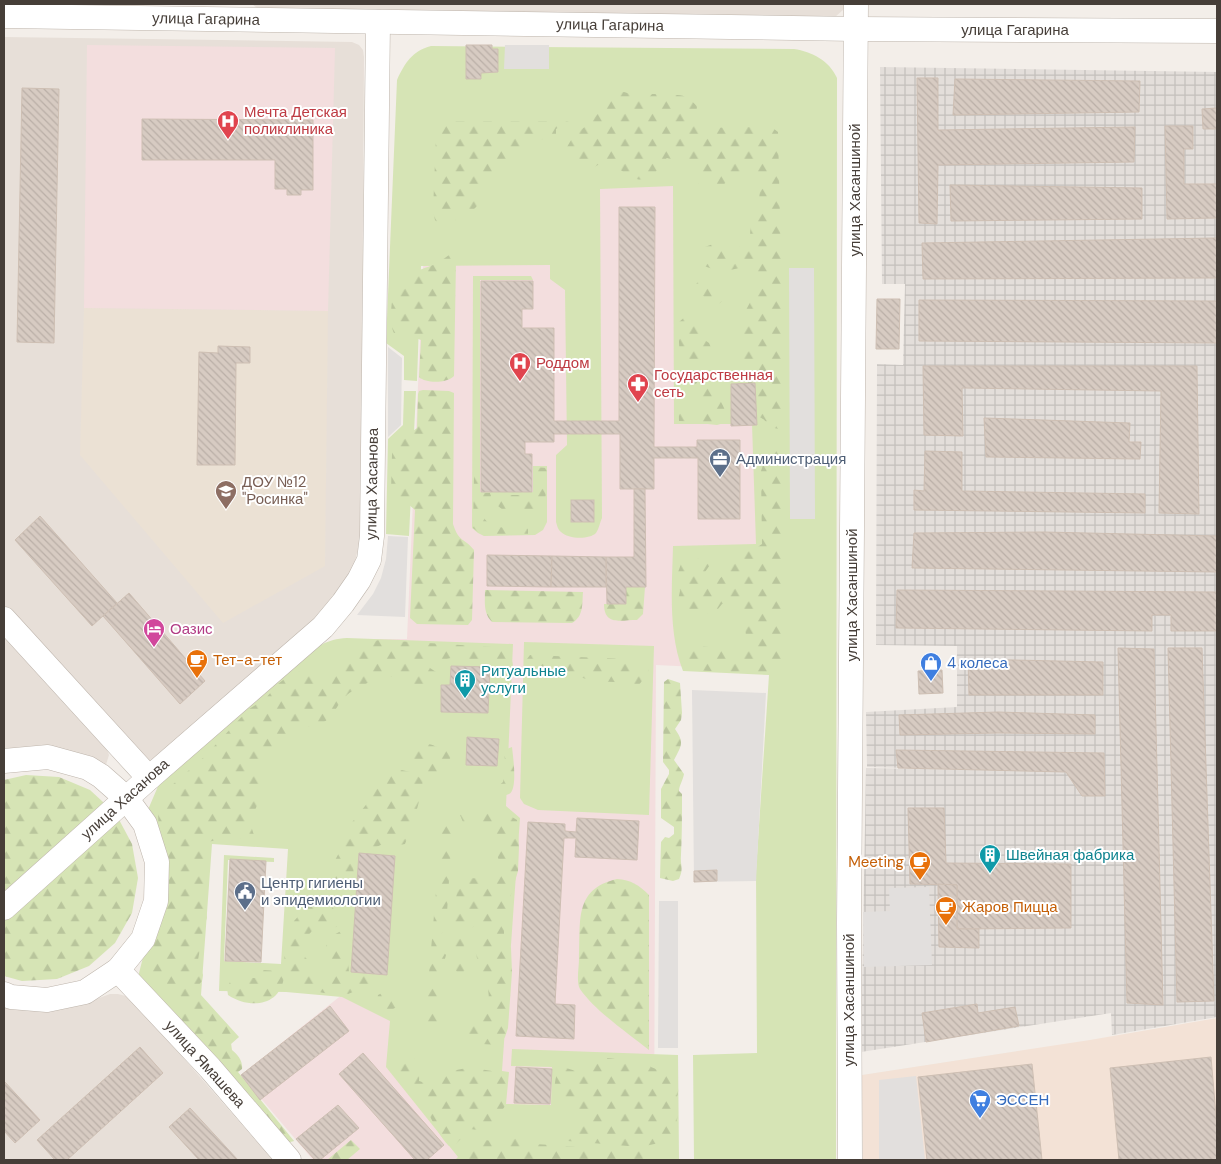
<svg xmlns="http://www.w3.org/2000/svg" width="1221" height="1164" font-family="'DM Sans',sans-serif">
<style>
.residential{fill:#e7dfd8}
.commercial{fill:#f3e2d6}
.industrial{fill:url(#industrial-grid)}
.education{fill:#ebe1d4}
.medical{fill:#f3dede}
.grass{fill:#d6e4b5}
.forest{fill:url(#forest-firs)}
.parking{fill:#e2dfdd}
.building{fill:url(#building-back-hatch);stroke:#cebfb3}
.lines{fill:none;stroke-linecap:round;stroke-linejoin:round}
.minor-casing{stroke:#beb5ac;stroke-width:25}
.minor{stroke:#fff;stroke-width:24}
.labels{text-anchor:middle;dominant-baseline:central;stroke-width:4;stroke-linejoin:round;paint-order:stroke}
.street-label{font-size:15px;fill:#463e38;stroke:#fff}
.health-label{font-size:15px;fill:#be3a42;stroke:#fff;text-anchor:start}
.service-label{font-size:15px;fill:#4e5e75;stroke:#fff;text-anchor:start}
.education-label{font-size:15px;fill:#785e54;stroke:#fff;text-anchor:start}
.hotel-label{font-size:15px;fill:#b23c85;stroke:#fff;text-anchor:start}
.food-label{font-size:15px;fill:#c56008;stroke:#fff;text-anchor:start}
.shop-label{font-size:15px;fill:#366cbe;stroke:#fff;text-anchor:start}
.culture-label{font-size:15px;fill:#0d838f;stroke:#fff;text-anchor:start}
</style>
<defs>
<pattern id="industrial-grid" width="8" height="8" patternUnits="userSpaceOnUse" patternTransform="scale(1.25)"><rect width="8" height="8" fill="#e3deda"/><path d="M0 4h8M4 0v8" fill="none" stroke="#c4c0bc"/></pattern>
<pattern id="forest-firs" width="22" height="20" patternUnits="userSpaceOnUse" patternTransform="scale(1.25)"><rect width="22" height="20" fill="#d6e4b5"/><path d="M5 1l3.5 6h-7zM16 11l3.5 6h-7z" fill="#b9c59c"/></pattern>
<pattern id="building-back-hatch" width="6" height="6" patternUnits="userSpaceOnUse" patternTransform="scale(1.25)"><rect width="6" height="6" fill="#d7cbc2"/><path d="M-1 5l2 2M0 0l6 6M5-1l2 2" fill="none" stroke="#baafa7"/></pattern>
</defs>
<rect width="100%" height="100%" fill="#f3eee9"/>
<g class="residential">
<polygon points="252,4 845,4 844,9 834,18 263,9 257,8"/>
<polygon points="4,37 352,42 359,45 363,50 364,57 361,537 355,561 346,582 312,622 158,756 150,760 144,760 4,608"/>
<polygon points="4,633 106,747 109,755 105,768 4,755"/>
<polygon points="110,994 118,994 126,996 136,1004 273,1160 4,1160 4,1002 91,1001"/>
</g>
<polygon class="commercial" points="1217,1018 1217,1160 863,1160 862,1075 1090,1040"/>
<polygon class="industrial" points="880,67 1217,72 1217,1017 1112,1035 1111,1013 861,1052 866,768 984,770 867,767 866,712 957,707 957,646 876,645 877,364 903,365 905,284 882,284"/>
<polygon class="education" points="84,308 328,311 325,566 223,623 80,455"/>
<g class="medical">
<polygon points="87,45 335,48 328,311 84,308"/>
<polygon points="762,122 778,671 656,665 654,1140 457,1160 313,1160 241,1075 348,990 370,639 407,639 429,132"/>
</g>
<g class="grass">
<path d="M431,46L794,49C812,52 829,60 837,78L836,1160H694L693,1055L757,1053L756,871L769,675L683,671C668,632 672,587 673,546L756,544L752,424H674L673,186L600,189L602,518C600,522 599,529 596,533C589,540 568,539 561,532C558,530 557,525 556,522V455L567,445L565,290L550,279V265L421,266L417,381L404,380V356L386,343L397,80C405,63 412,51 431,46Z"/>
<polygon points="473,276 531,276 533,280 480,280 480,492 533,492 533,466 547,466 547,522 543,530 535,535 484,536 478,533 472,528"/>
<polygon points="404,391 416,391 409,536 386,534 388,439 403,425"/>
<path d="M347,638L513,644L506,806L520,818L502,1071L509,1072L506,1104L551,1105L552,1067L511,1066L512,1049L678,1055L679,1160H455L458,1157L386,1067L390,1021L342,997L286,992L219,991L224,855L274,858V862L228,860L224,961L281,964L288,849L212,844L201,995L239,1037L207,1065L139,982V973L149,934L147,812L159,784L301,659C317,647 326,639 347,638Z"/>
<polygon points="524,642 654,646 649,815 538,810 524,804 520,798"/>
</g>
<g class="forest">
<path d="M624,92L634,95L638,101H646L652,94H661L668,97C681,92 688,97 697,106L695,126L698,128L754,127L769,125L778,132L785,427L779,429L769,427C765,418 759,416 749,414L748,378L743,364L741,340L746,310L762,280L754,267H744L721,272L704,266L698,254L702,248L713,244L725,253L741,246L750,236L751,218L759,200L761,177L755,170C750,171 743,170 739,173C720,185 723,192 698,186L701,174L694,167L667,158C660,163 657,173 652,176C628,193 612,143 589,173H583L577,165L566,159L567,147L574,135L586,126L618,93Z"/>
<path d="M450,121H569L556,129V135C547,139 528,141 522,149C516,156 517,163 506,166L500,161H495L492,165L494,180L490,186L479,182L478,205L472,211L458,214L455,221L441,226L435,220L433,211L436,137C439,129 441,124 450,121Z"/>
<path d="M452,254L455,256L456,261L454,376C448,383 426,384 419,377L421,340C410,337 409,332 406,323L403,325L397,333H394C390,326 390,300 395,293C398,289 401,290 405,287C405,284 405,281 406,279C409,272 432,266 438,263C443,260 446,256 452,254Z"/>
<path d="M699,280L716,286L726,297L719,304C707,300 702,297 695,286Z"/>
<polygon points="689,313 698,317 699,336 709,343 712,350 699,365 701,377 693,388 680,384 680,375 685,369 680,361 678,323"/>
<path d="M706,379L715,383L721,392L720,400C724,408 729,415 724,423L717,425L679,421L678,393H682L687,396L686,411L693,417L699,419L705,410L697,394Z"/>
<path d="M423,390L449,391L454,393L453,524C459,543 465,538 474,550L472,620L468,625L417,624L410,618L415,510L408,504L403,497L396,499L392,496L391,491L392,454L396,438L405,437L417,428L418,394L419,391Z"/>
<path d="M769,448L784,450L783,661C778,669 772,671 764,674L692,670L685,660L686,651L697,645L738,652L746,636L743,612L737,598L722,604L714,614H697L688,617L680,610L678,600L680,591L677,575L681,564L707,556L712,562L705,572L698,575L702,586C721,584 730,567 741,552L753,550L762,544L761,471Z"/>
<polygon points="534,467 547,468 545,507 543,509 503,510 498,506 497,501 502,495 534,495"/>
<path d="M475,475L479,476L480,493H490L491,496L487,505L481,508L480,511C486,526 498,529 512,527L515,524H520L528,529V534L486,535L479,533L473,528L474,477Z"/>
<path d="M626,587H645L643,614L637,620C621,620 604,626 604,604H626Z"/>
<path d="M485,590L583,592C582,604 584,616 572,623L492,622C483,613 485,602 485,590Z"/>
<path d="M379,640L509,648L513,665L508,674H495L490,670L458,662L451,658L430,663V668L436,672V679L427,691L417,693C410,688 403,680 395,677C384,674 354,688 346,696C338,702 335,714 327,720C317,728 302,725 291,731C281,737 264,760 261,770C259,779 262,788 260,797C256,813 246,818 255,837C238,842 221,835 205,844L203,854L207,879L204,893L207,918L204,925L198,960L203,975L202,981L197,987C197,1002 221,1018 231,1029C234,1035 235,1038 231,1043L232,1050C238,1055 243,1061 242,1069L238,1072L294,1141L283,1144L178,1021C181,1017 185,1012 185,1007C185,995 167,984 158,977L147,978L146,970L150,957L160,910L158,805L171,786L205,756L249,709L265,699L278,684L292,673L303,671L314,677L324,681L366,643Z"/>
<path d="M530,655L649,660L648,674L637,687C622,680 606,683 591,680C584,679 579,676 572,674C567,672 559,671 554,669C544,667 536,673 527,666V659Z"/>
<path d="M668,679L680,683L682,713L681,720L675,729C685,743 681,746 674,760L684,774C683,780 679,786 679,791L682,794C682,815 682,835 681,855C680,866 684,868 679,879L673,881L660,878L661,842L665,837L669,838L674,834V827L661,818V789L669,774V770L663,762L664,682Z"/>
<path d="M445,736L452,740L449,751L451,756C448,766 441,767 436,777H427L409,762L410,753C419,747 426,740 436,747L441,744Z"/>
<path d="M512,747C513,756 518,790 509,794C506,796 501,795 497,796L496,788L503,782L504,774L501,766L505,761L504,750Z"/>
<path d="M397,769L415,773L423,781C420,802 413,824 405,844L394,846L385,843L370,850L361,847L353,862L354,877L351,885L342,884L333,878L334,862L345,842V831L369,801L368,788L384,771Z"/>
<polygon points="26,775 59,777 90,790 116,814 132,844 138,878 132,913 115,943 89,966 57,979 22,981 4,976 4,780"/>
<path d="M479,809L512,817L517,820L519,847L518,871L504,919V935L511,948L512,972L508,1028L505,1037L499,1045L466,1043L465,1033C471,1024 486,1010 488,1002C493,981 471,962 476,941C478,936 482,931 484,927L474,926L463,935L467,967L460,977L452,964V920L457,892L467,878C484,879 491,877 499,861L489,828L476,824L466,829L460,815Z"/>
<path d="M449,812L453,815L447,913L442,933L441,949L446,955C441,971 439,986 440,1003C442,1015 445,1015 442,1030L434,1033L427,1032L425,1011L428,994L432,985L429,973L442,822L445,813Z"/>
<path d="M617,879C631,880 639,885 649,895V1050C628,1033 595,1011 580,989C576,982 579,967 579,959C581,922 573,889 617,879Z"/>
<path d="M320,903L331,905L337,914L346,923L320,933L312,931L303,941L306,947L305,957L312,965L315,973L325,978L332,968L331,952L326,946L328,938L341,931L348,958L349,973C345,978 340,988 335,992C326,998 299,984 289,980L284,965L285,949L294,921L308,906Z"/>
<path d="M263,970L277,971L284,977C280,1007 249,1009 228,995L227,988L232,978H256Z"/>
<polygon points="356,975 368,975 375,983 371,989 365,993 358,990 348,994 337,991 346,982"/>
<polygon points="388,990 395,991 400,1005 388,1012 376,1005 378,995"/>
<path d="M407,1056L420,1061L419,1081L429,1084C441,1076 454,1069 468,1068C481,1068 494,1073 507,1072L505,1106L501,1112L492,1123L478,1130L470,1129L456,1144L449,1146C439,1136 435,1125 428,1113C417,1096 405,1082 389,1070L397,1058Z"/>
<path d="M607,1058C617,1058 624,1063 633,1065L639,1059H647L651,1067C667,1074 686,1080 675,1102L678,1114L674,1135L659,1143L640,1147L568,1141L566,1136L581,1118L578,1111L573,1104C552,1098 553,1091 557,1072L566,1068L579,1072L592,1065L596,1059Z"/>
<polygon points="516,1133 529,1138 535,1144 646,1151 643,1160 461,1160 483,1140 497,1141 505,1137"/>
<polygon points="351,1140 360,1149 347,1160 327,1160"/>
</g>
<g class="parking">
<polygon points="505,45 549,45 549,69 504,69"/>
<polygon points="789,268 814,268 815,519 790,519"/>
<polygon points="388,347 402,358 401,425 388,437"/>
<polygon points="388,536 408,537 405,617 357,615 373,594 381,578 386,559"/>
<polygon points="692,690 766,693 756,881 694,882"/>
<polygon points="929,887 932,965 864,967 863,912 890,911 889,888"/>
<polygon points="659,901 678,901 678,1048 658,1048"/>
<polygon points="916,1076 925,1160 879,1160 879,1080"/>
</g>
<g class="building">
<polygon points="466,45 492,45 492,49 498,49 498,72 481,73 481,79 466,79"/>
<polygon points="917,78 938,78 938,130 1135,127 1134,162 938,165 937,224 919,223"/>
<polygon points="955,79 1140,81 1139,112 953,115"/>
<polygon points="22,88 59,89 54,343 17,342"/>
<polygon points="1217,108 1217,129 1203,129 1202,109"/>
<polygon points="142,119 313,120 313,190 301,190 301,195 287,195 287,189 275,189 275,160 142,160"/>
<polygon points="1165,126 1193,126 1193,149 1184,149 1184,184 1217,184 1217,218 1167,219"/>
<polygon points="950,185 1142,188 1142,219 951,221"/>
<polygon points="619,207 655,207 654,447 697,447 697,440 740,440 740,519 698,519 698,458 654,458 654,489 620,489 620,434 554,434 554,442 525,442 525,454 532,454 532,492 481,492 481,281 533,281 533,309 522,309 522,328 554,328 554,421 619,421"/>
<polygon points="1217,238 1217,278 923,279 922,243"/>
<polygon points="877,299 900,299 899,349 876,349"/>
<polygon points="919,300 1217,301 1217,343 919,341"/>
<polygon points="218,346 250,347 250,363 236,363 235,465 197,465 199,352 218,353"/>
<polygon points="923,366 1197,366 1199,514 1159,513 1161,391 962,388 963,436 924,435"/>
<polygon points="755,383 757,425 731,426 731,384"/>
<polygon points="984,418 1130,423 1129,442 1141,442 1140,459 986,457"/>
<polygon points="925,451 962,452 962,491 1145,494 1145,513 914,510 914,490 924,491"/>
<polygon points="634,489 645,489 646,587 626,587 626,604 607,604 606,557 634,557"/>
<rect x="571" y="500" width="23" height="22"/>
<polygon points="40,516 117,603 92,626 15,540"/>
<polygon points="1044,532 1217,536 1217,572 912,568 914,533"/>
<polygon points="487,555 552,556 551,587 487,586"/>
<polygon points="552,556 606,557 606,587 551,587"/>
<polygon points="897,590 1217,592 1217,631 1171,631 1171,615 1152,615 1152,631 896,628"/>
<polygon points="129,593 205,681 180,704 103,616"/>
<polygon points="1118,648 1154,649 1163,1005 1127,1003"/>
<polygon points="1168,648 1202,648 1214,1001 1177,1002"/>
<polygon points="968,659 1103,662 1103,695 969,695"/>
<polygon points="451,666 490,667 488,713 441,712 441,685 450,685"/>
<polygon points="942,670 943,693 919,694 918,671"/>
<polygon points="998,712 1095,715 1095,734 998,733 900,735 899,715"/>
<polygon points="467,737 499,739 497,766 466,765"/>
<polygon points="896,750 1104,753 1105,796 1082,796 1066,772 898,768"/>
<polygon points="908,808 944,808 946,863 1071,864 1071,928 957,929 957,885 910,884"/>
<polygon points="577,818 639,821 637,860 575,857 576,838 564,838 555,1004 575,1005 574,1039 516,1036 528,822 565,824 565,831 576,832"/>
<polygon points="359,853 395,856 387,975 351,972"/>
<polygon points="230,859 266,861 261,962 225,961"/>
<polygon points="717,870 717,881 694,882 694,871"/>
<polygon points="938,884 957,885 957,929 979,929 979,948 939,947"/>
<polygon points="977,1004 978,1013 1015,1007 1019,1026 926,1042 922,1013"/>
<polygon points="330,1006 349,1031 260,1100 241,1075"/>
<polygon points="140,1047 163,1073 67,1160 55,1160 37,1140"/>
<polygon points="363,1053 444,1145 427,1160 415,1160 339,1074"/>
<polygon points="1211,1057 1217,1127 1217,1160 1119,1160 1110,1068"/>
<polygon points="1032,1064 1042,1160 927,1160 918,1077"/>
<polygon points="516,1067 552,1069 550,1104 514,1103"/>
<polygon points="4,1081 40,1120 15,1143 4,1131"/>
<polygon points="338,1105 359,1128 320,1160 315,1160 296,1139"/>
<polygon points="190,1108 238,1160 199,1160 169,1127"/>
</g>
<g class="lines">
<g class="minor-casing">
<g id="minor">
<polyline points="4,16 855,29 1217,31"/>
<polyline points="4,619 149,778"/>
<polyline points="4,761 48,757 88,768 101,776 126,798 145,824 157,862 156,901 143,939 118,970 85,992 47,1000 11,997 4,994"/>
<polyline points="4,908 149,778 323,627 343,603 359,580 369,560 372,536 378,22"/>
<polyline points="118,970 210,1068 289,1160"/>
<polyline points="850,1160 849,922 856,4"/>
</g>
</g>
<use href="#minor" class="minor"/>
</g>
<defs>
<g id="hospital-pin" transform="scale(1.125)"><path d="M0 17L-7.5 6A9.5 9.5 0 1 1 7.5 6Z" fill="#e0444e" stroke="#fff"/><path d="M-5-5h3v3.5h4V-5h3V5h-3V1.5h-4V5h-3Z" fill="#fff"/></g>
<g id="pharmacy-pin" transform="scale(1.125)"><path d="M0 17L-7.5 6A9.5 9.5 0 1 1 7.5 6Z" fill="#e0444e" stroke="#fff"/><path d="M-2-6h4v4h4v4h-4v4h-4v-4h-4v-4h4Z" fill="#fff"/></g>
<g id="office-pin" transform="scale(1.125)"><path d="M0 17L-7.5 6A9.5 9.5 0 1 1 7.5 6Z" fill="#5c6f8a" stroke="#fff"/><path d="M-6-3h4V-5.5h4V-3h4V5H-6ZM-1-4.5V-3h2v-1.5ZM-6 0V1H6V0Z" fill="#fff"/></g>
<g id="school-pin" transform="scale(1.125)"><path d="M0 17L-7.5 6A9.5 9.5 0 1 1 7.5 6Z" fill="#8d6e63" stroke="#fff"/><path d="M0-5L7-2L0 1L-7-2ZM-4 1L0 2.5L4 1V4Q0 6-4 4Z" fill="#fff"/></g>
<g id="hotel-pin" transform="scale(1.125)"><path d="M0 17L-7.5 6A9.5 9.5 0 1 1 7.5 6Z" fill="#d1479c" stroke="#fff"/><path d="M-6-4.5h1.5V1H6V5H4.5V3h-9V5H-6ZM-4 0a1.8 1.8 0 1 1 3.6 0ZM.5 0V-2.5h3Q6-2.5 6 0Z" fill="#fff"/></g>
<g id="cafe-pin" transform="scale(1.125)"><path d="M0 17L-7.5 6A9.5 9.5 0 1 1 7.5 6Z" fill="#e8710a" stroke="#fff"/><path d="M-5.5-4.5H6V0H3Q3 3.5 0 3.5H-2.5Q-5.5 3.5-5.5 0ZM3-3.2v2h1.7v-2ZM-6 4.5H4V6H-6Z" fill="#fff"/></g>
<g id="shop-pin" transform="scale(1.125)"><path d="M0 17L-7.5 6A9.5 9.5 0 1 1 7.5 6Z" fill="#3f7fe0" stroke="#fff"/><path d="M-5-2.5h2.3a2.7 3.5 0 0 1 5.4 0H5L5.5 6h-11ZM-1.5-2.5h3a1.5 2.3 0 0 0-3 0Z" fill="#fff"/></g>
<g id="building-pin" transform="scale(1.125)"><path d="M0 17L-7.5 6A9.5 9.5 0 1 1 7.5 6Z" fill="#0f9aa8" stroke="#fff"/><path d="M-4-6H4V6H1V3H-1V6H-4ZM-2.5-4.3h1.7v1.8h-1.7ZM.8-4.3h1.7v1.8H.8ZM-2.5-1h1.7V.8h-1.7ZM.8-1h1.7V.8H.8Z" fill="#fff"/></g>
<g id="civic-pin" transform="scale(1.125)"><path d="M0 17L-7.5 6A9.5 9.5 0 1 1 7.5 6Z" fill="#5c6f8a" stroke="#fff"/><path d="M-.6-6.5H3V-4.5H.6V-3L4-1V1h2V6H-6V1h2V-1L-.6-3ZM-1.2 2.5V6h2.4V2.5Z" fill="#fff"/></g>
<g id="supermarket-pin" transform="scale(1.125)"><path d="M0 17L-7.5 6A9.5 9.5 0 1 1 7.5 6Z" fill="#3f7fe0" stroke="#fff"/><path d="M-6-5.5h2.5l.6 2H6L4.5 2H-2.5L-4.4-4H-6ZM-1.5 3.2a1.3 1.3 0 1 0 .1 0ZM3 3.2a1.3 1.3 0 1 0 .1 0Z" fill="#fff"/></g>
</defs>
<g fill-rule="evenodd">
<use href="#hospital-pin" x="228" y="121"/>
<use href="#hospital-pin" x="520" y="363"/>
<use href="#pharmacy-pin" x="638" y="384"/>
<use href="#office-pin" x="720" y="459"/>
<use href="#school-pin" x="226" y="491"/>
<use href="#hotel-pin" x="154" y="629"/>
<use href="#cafe-pin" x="197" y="660"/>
<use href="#shop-pin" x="931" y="663"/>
<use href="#building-pin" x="465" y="680"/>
<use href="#building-pin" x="990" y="855"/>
<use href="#cafe-pin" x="920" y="862"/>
<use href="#civic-pin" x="245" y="892"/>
<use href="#cafe-pin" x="946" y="907"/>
<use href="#supermarket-pin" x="980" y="1100"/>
</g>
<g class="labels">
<g class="street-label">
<text transform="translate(206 19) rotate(1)">улица Гагарина</text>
<text transform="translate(610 25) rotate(1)">улица Гагарина</text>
<text x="1015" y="30">улица Гагарина</text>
<text transform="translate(855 190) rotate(-90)">улица Хасаншиной</text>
<text transform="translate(372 484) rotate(-89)">улица Хасанова</text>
<text transform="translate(852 595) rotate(-90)">улица Хасаншиной</text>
<text transform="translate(125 799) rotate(-42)">улица Хасанова</text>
<text transform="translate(849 1000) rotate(-90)">улица Хасаншиной</text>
<text transform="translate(205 1064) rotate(48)">улица Ямашева</text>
</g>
<g class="health-label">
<text x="244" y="112">Мечта Детская<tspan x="244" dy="17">поликлиника</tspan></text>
<text x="536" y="363">Роддом</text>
<text x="654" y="375">Государственная<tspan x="654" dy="17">сеть</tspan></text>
</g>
<g class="service-label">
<text x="736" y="459">Администрация</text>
<text x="261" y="883">Центр гигиены<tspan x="261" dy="17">и эпидемиологии</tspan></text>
</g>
<g class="education-label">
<text x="242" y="482">ДОУ №12<tspan x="242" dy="17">"Росинка"</tspan></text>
</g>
<g class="hotel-label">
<text x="170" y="629">Оазис</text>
</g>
<g class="food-label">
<text x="213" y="660">Тет-а-тет</text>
<text x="904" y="862" text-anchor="end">Meeting</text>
<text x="962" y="907">Жаров Пицца</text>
</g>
<g class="shop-label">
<text x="947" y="663">4 колеса</text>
<text x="996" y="1100">ЭССЕН</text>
</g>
<g class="culture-label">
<text x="481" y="671">Ритуальные<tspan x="481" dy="17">услуги</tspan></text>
<text x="1006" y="855">Швейная фабрика</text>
</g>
</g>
<rect width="1221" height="1164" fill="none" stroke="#463e38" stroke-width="10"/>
</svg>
